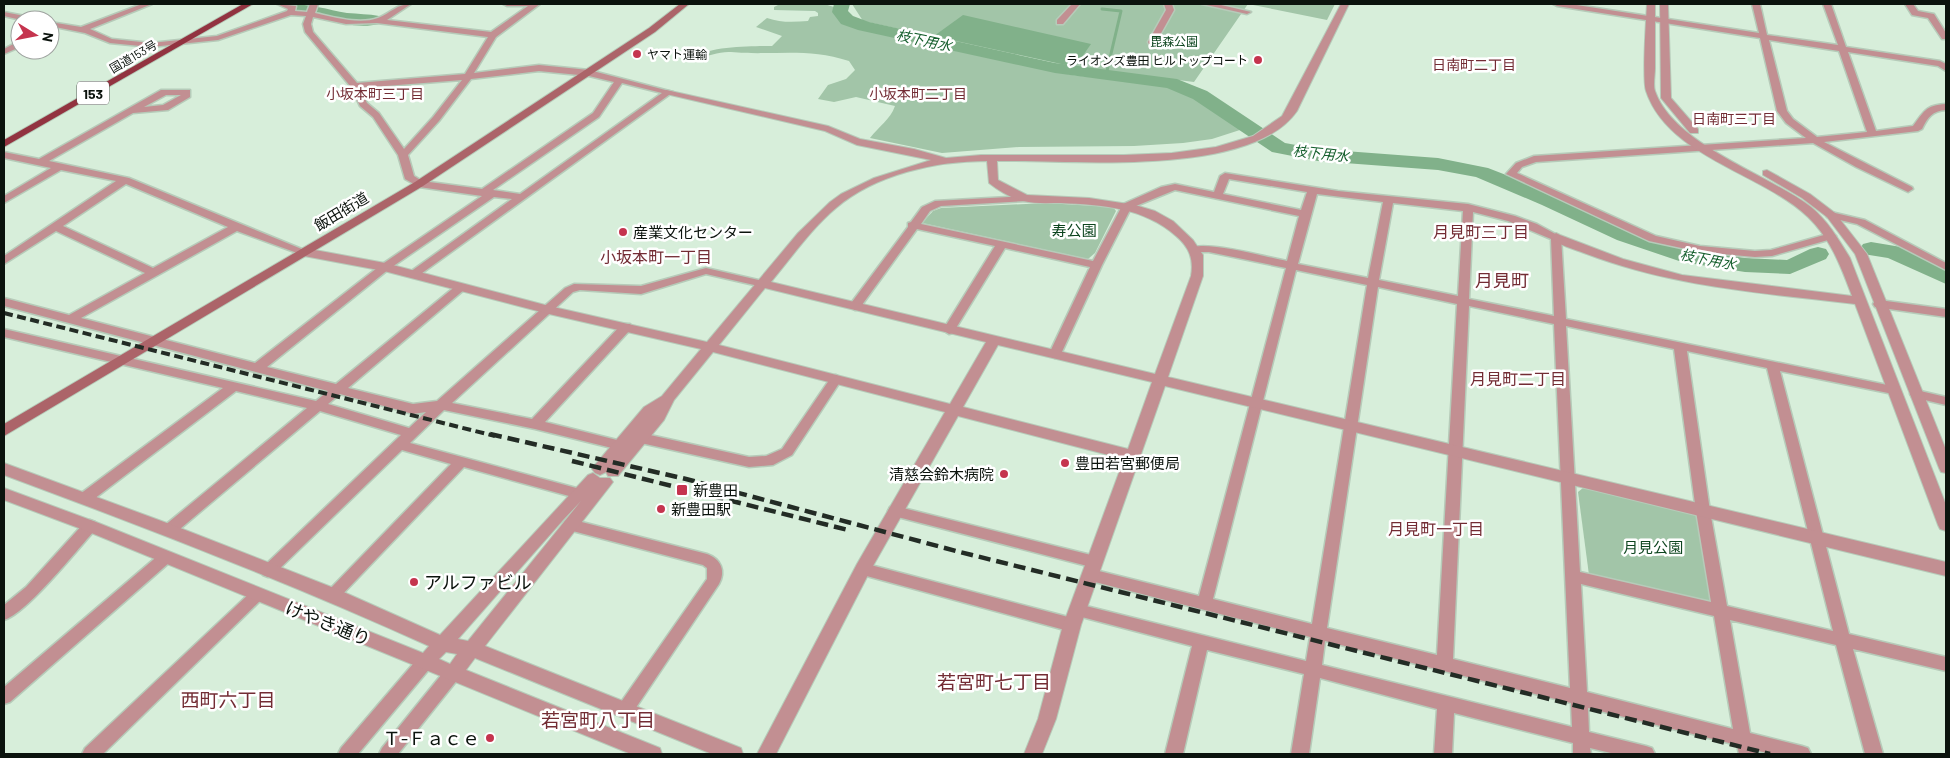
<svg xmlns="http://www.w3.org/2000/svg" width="1950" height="758" font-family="Barlow,'Noto Sans JP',sans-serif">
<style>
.green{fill:#a2c5a8}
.water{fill:#81b18a}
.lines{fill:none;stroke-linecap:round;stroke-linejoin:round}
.stream{stroke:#81b18a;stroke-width:3}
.river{fill:#81b18a;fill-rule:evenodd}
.minor-casing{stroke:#b6cbb9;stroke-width:3}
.tertiary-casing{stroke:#b6cbb9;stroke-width:2}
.secondary-casing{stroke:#b6cbb9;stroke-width:2}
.trunk-casing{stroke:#b6cbb9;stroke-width:2}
.minor{fill:#c28f92;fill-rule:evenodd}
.tertiary{fill:#c28f92;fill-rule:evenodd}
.secondary{fill:#ac6469;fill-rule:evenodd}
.trunk{fill:#923340;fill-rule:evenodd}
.rail-far1{stroke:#232c25;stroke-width:4;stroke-dasharray:9 4.5;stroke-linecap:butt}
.rail{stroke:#232c25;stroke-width:4.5;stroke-dasharray:12 6;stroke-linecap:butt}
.poi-dot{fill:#c5344e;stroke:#fff;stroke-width:2}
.labels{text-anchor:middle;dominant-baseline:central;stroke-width:5;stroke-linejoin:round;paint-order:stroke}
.far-park-label{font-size:12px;fill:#0d451f;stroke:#fff}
.far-poi-label{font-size:12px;fill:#0b130d;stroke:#fff;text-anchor:start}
.far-street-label{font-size:12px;fill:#0b130d;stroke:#fff}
.far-water-label{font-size:14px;font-style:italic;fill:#155f2d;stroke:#fff}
.far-neighbourhood-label{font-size:14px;fill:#732c34;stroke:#fff}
.shield{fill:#fff;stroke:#545a56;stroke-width:1}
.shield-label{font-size:14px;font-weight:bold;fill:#0b130d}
.street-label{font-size:15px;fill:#0b130d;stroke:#fff}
.park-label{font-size:15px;fill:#0d451f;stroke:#fff}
.poi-label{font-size:15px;fill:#0b130d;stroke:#fff;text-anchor:start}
.neighbourhood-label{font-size:16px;fill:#732c34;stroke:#fff}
.quarter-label{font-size:18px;fill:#732c34;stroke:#fff}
.near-poi-label{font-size:18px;fill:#0b130d;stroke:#fff;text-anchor:start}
.near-street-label{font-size:18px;fill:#0b130d;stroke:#fff}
.near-neighbourhood-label{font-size:19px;fill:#732c34;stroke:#fff}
</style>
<rect width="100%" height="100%" fill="#d7eeda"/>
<g class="green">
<path d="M780,4H824L834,7L839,17L851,25L1072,75L1170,86L1195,97L1243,129L1212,139L1183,143L1134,146L1019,147L942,153L870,138C879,126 890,120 895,106L856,97L834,102L818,99L828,85L846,79L855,70L849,61C806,47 773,56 731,52C720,51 708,57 697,57C708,46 756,46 772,46L782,36L756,27L767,18C781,23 794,22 808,21L810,17L818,16V13L815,11L774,10V7Z"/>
<polygon points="852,4 1335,4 1327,20 1248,4 1194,82 1075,67 863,21"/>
<polygon points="1046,203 1113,207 1116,211 1095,253 1088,259 922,223 933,211 941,208"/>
<polygon points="1583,488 1696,514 1715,606 1589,575 1578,492"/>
</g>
<polygon class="water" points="963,15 1091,44 1075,67 934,36"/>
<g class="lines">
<polyline class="stream" points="1102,9 1121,11 1106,75"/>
<g class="river">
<path d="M285,4C307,3 326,9 347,13C358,14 369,14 379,16L381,20L379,24C350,31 315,15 287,7Z"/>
<polygon points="834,4 850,4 848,11 853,16 869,22 1055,63 1177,79 1207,91 1285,143 1318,149 1438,158 1488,168 1558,195 1633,230 1686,249 1745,258 1787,260 1810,249 1818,247 1826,249 1829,254 1826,259 1790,274 1745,272 1682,262 1617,240 1542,205 1476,177 1438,170 1318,161 1272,152 1193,99 1167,88 1055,73 858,30 841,24 832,12"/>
<polygon points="1871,242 1901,247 1946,268 1946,284 1888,258 1863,254 1860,249 1863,244"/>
</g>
<g class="minor-casing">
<g id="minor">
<path d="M142,4H152L90,29L112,39L151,43L217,36L287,11L288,9L277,4L296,6L295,11L307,12L310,4H318L315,13C334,17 359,25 378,18C391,13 397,4 411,4L387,20L491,32L528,6H507L503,4H540L496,37L474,73L539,65L589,70L673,92L418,276H410L408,274L410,272L512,199L494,197L389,269L267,367L336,384L457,285H465L467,287L465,289L348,388L413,404L437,401L565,288L574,284L641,286L706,268L767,282L769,284L763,287L706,274L641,294L580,290L573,292L452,403L532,419L622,324H630L632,327L630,330L545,422L625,442L627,445L625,448L620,450L535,429L444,410L410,443L580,489L585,490L587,494L585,498L580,499L464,467L338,599L333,601L328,599L325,595L328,591L451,464L402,450L273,575L268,577L263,575L261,571L263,567L401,435L320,411L174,534L169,536L164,534L162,530L164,526L307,408L236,391L90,502L85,503L80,502L78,498L80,494L223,388L4,337V329L316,401L328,391L4,306V298L69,315L145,273L56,231L4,264V256L116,181L61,170L4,203V196L51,168L4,158V152L39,159L161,90H190V97L168,110L133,113L49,161L129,178L309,252L304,255L300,254L237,231L81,318L255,363L381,265L482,196L419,187L405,179L398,155L373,117L360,106L351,87L305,32L303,24L306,16L291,15L218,40L151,47L110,43L85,33L50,26V22L81,27ZM313,17L346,24L377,23L488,37L465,74L357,83L313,32L311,24ZM539,71L589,76L614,82L593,113L482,189L422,181L414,176L408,155L439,121L471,79ZM462,80L433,117L404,149L379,113L367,103L360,88ZM622,83L662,93L520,194L493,190L599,117ZM166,95H181L163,105L144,107ZM126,184L228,227L153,268L63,226ZM340,394L413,414L426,412L409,428L328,404Z"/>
<polygon points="1072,4 1080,4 1063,24 1057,24 1057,20"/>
<polygon points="1164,4 1172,4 1174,10 1155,44 1149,44 1148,42 1166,10"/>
<polygon points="1202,4 1217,4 1251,12 1247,14"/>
<path d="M1553,4H1570L1759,33L1752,4H1760L1767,35L1838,45L1823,4H1831L1846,47L1940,61L1946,64V71L1938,66L1848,52L1876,131L1913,126C1924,112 1925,105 1946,104V110C1932,111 1928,117 1922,129L1918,131L1824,142L1912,187L1913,189L1908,192L1856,167L1813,143L1536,162L1522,167L1517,173L1656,236L1700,246L1755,251L1771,250L1831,233L1836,236L1835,238L1772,256L1755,257L1700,252L1649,241L1506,174L1516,163L1534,156L1806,138L1786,123L1777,111L1760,38L1557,6ZM1769,40L1839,51L1867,132L1817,137L1793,119L1787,111Z"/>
<polygon points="1905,4 1913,4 1918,11 1934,14 1946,33 1946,39 1942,39 1928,18 1912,15"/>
<polygon points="4,12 35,18 36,20 21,20 4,16"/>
<polygon points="17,42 20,42 20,47 4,54 4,49"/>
<path d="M1225,173L1338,191L1468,204L1515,216L1537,224L1561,237L1566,319L1897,387L1899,390L1897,393L1893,394L1780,371L1849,634L1946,657V671L1853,649L1883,754H1865L1836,645L1730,620L1750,733L1802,746L1808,748L1811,754H1771L1755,750L1757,754H1739L1737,745L1588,708L1589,732L1646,746L1652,748L1655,754H1615L1590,748L1591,754H1573V743L1454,713L1452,754H1434L1437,709L1320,678L1309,754H1291L1304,674L1207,650L1183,754H1165L1192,646L1078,616L1073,615L1070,610L1073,605L1078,604L1306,661L1310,637L1091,581L1086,579L1084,575L1086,571L1091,569L1199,596L1286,268L1209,252H1195L1190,249C1201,239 1270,258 1287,261L1299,216L1175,190L1131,208L1102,265L1061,354L1055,358L1049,354L1090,267L1005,248L953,333L949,334L943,330L995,246L917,229L859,309L855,310L849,306L908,227V223L911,222L922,207L935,201L1029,196V200L1025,201L941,206L930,211L921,224L1093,261L1123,204L1161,187L1175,184L1214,192L1220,176ZM1229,179L1307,192L1301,210L1223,194ZM1317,194L1383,202L1368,278L1298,264ZM1393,203L1463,211L1458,296L1379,280ZM1473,212L1508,221L1551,239L1554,316L1469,299ZM1296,270L1367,285L1312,624L1213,599ZM1378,287L1457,304L1437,655L1327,628ZM1469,306L1554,324L1570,688L1453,659ZM1566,326L1674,349L1696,511L1711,602L1580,572ZM1687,351L1767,368L1833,631L1727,606L1710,511ZM1581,584L1714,616L1733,729L1587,692ZM1325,641L1571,703L1572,727L1322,665Z"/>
<polygon points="1831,212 1865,220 1946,263 1946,270 1857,224 1827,217 1826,215"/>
<polygon points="1879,300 1946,309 1946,317 1875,307 1873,304 1875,301"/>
<polygon points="836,375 842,379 792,455 773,465 749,467 641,443 636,441 634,438 636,435 641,433 749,457 766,456 782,449 832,376"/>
<polygon points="1916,390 1946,397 1946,405 1912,397 1910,394"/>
<polygon points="895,506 1095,556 1100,558 1102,562 1100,566 1095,568 890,515 888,511 890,507"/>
<path d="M570,519L707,554C721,559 726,571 719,584L631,715L625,718L619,715L617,710L619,705L707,579V568L703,565L565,529L563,525L565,521Z"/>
<path d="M90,520L95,522L97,526L95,530C77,550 26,614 4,620V605L26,587L85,522Z"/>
<polygon points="165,552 170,554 172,558 170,562 10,702 4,704 4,687 160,554"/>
<polygon points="863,563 1072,618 1078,620 1080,625 1078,630 1072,632 863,575 858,573 856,569 858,565"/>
<polygon points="257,589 262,591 265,595 262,599 103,754 82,754 85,748 252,591"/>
<polygon points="425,655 431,657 433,662 431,667 358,754 338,754 341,748 419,657"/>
<polygon points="452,667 458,669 460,674 458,679 398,754 379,754 382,748 446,669"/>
</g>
</g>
<g class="tertiary-casing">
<g id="tertiary">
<path d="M1341,4H1349L1297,111C1251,178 1071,160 997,161L998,180L1027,195L1089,198L1135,205L1155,211L1173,221L1193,240L1203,255V276L1168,377L1946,562V576L1165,386L1081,625L1056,719L1042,754H1024L1038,719L1063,625L1124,459L958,416L869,573L776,754H757L857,564L945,412L713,352L674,400L664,420L618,476H608L606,472L600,475L595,473L592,469L595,465L644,407L662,396L701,349L549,314L384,271L304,256L298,252L304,248L385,263L549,306L707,342L798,233L830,202L841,194L874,178L931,160L857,145L825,131L666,94V90L828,126L860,139L914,149L946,158L981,155H1124L1172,153L1216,147L1253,136L1282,116ZM987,161L989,183C999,191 1011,198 1023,201C1035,204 1049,203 1061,203C1102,205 1143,207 1176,236C1189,247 1194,259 1191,276L1155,374L771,282C792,257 811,229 836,208C876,174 936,161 987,161ZM765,288L986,342L950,404L719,345ZM998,345L1152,382L1128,449L963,407Z"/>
<path d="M1647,4H1655C1655,25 1655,47 1655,68C1655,75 1653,85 1655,91C1674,145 1768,174 1811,207C1828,221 1839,240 1850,258L1946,505V531L1940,529L1938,525L1855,304C1763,293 1672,287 1584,253C1574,249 1557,245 1550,237L1556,233L1560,235L1623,259L1682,275L1852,296C1841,267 1831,239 1808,217C1762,173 1668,157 1646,91C1642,79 1646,21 1647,4Z"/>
<polygon points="1660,4 1668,4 1671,98 1698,129 1698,133 1690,133 1661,98"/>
<polygon points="1767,170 1810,194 1835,213 1867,254 1946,450 1946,473 1941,472 1939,468 1855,254 1827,217 1802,198 1763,175 1763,171"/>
<path d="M4,463L175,526L339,590L440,635L588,475L593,473L600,478H610L613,482L610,486L485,646L741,748L743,754H712L475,658L466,670L660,748L662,754H631L84,530L4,500V488L96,522L423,653L429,646C290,583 147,528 4,475ZM581,501L468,641L458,639L563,520ZM446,652L457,654L450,664L439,659Z"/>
</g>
</g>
<g class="secondary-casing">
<polygon id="secondary" points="680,4 689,4 655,32 423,186 4,436 4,424 415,182 649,28"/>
</g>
<g class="trunk-casing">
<polygon id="trunk" points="243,4 253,4 4,147 4,140"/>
</g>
<use href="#minor" class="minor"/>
<use href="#tertiary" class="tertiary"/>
<use href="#secondary" class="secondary"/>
<use href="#trunk" class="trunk"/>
<polyline class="rail-far1" points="4,313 495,436"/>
<g class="rail">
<polyline points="490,434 686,479 960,552 1770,754"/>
<polyline points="572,461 848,530"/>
</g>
</g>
<g class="poi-dot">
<circle cx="637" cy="54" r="5"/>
<circle cx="1258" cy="60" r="5"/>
<circle cx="623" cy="232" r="5"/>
<circle cx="1065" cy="463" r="5"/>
<circle cx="1004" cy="474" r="5"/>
<rect x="676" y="484" width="12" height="12" rx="2.5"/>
<circle cx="661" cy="509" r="5"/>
<circle cx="414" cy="582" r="5"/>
<circle cx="490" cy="738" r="5"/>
</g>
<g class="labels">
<g class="far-park-label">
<text x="1174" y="41">毘森公園</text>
</g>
<g class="far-poi-label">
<text x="647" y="54">ヤマト運輸</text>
<text x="1248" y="60" text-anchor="end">ライオンズ豊田 ヒルトップコート</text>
</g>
<g class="far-street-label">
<text transform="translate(133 56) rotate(-30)">国道153号</text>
</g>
<g class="far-water-label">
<text transform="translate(924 40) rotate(12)">枝下用水</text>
<text transform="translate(1321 153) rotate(6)">枝下用水</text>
<text transform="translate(1708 259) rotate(11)">枝下用水</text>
</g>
<g class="far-neighbourhood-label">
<text x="1474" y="64">日南町二丁目</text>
<text x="375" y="93">小坂本町三丁目</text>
<text x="918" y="93">小坂本町二丁目</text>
<text x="1734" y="118">日南町三丁目</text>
</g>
<rect class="shield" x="77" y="81.5" width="32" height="23" rx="4"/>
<g class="shield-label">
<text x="93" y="93">153</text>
</g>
<g class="street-label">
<text transform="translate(341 211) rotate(-31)">飯田街道</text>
</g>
<g class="park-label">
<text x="1074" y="230">寿公園</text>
<text x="1653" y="547">月見公園</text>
</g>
<g class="poi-label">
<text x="633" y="232">産業文化センター</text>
<text x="1075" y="463">豊田若宮郵便局</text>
<text x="994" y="474" text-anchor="end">清慈会鈴木病院</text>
<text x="693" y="490">新豊田</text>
<text x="671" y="509">新豊田駅</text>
</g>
<g class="neighbourhood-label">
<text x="1481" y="231">月見町三丁目</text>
<text x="656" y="256">小坂本町一丁目</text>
<text x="1518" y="378">月見町二丁目</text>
<text x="1436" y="528">月見町一丁目</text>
</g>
<g class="quarter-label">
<text x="1502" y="280">月見町</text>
</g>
<g class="near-poi-label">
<text x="424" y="582">アルファビル</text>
<text x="480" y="738" text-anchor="end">Ｔ-Ｆａｃｅ</text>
</g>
<g class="near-street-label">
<text transform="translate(328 623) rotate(22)">けやき通り</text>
</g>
<g class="near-neighbourhood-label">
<text x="994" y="681">若宮町七丁目</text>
<text x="228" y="699">西町六丁目</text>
<text x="598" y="719">若宮町八丁目</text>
</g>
</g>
<rect width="1950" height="758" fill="none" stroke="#0b130d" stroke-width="10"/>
<g transform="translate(35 35) rotate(100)"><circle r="24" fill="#ffffff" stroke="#9da19e"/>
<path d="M0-4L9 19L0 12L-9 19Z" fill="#c5344e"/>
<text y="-8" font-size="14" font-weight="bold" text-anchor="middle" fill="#0b130d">N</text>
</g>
</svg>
